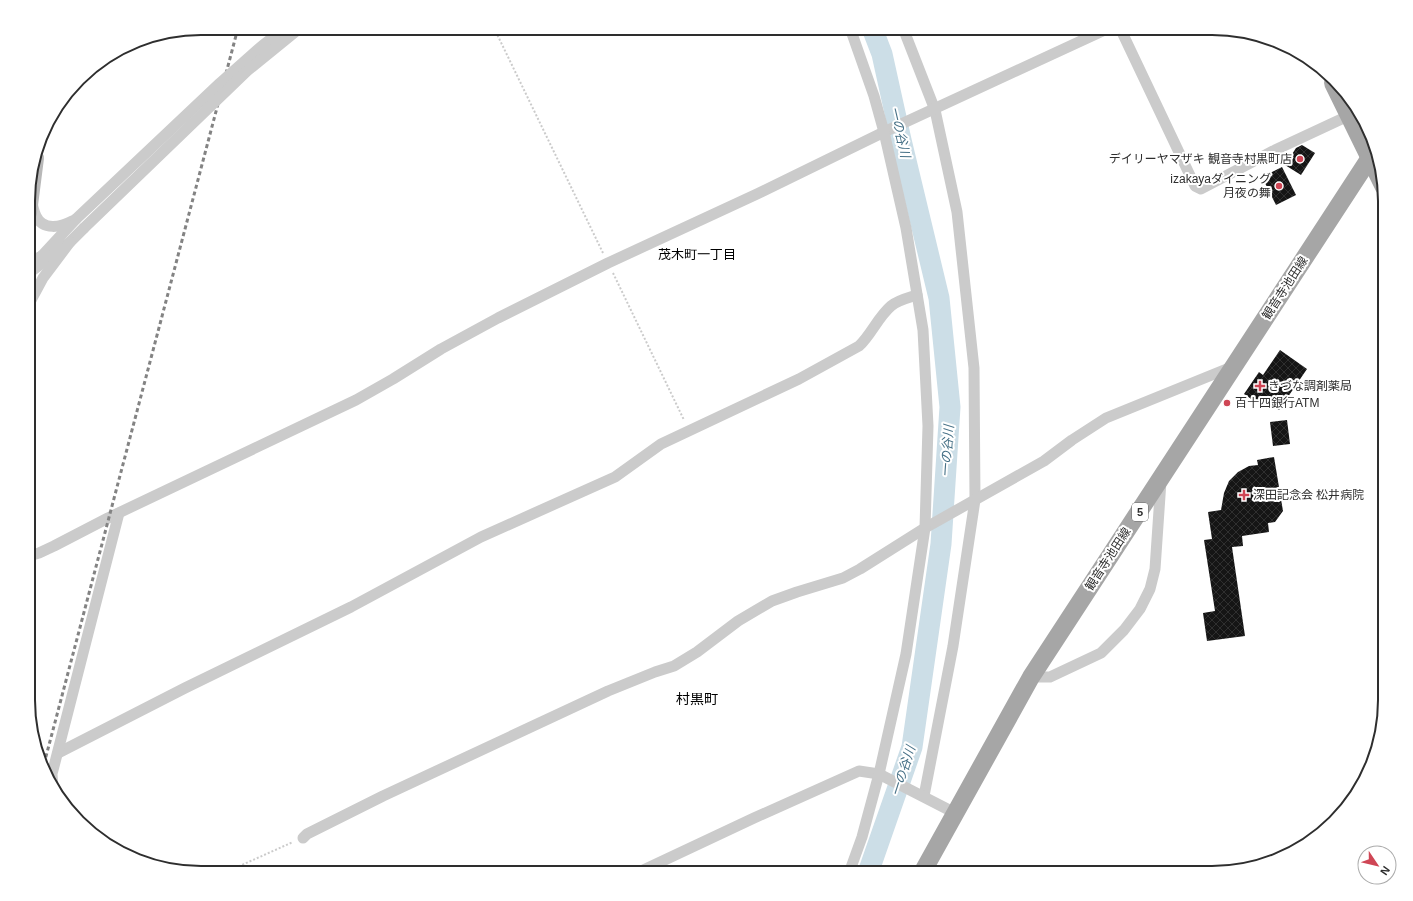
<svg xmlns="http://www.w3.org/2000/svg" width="1413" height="901" font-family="Helvetica,'Noto Sans JP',sans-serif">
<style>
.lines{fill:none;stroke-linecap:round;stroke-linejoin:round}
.river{stroke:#ccdee7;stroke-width:21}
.building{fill:url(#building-cross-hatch)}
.path{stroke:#cbcbcb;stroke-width:2;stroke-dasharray:2 2;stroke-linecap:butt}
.minor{stroke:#cbcbcb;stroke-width:11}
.secondary{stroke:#b8b8b8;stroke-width:16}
.primary{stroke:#a6a6a6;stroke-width:18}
.rail{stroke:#838383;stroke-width:3;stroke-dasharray:4 3;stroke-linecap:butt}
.minor-bridge{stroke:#cbcbcb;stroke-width:11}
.poi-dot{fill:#cf4655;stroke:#fff;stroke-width:1.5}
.labels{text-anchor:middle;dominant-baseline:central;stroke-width:4;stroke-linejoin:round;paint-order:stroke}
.shield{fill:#fff;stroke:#6d6d6d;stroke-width:1}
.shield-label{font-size:11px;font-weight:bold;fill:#2e2e2e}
.poi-label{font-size:12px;fill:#2e2e2e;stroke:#fff;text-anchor:start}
.street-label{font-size:12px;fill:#2e2e2e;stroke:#fff}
.water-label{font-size:13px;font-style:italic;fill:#467086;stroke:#fff}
.neighbourhood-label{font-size:13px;fill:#000;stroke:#fff}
.quarter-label{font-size:14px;fill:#000;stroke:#fff}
.rim{fill:none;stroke:#2e2e2e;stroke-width:2}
</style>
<defs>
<pattern id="building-cross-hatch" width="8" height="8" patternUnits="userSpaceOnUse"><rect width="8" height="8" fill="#151515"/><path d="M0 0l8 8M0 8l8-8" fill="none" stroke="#2f2f2f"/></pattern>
</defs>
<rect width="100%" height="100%" fill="#fff"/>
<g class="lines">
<polyline class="river" points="868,873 912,747 941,544 950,407 939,298 901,140 882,54 872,28"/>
</g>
<g class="building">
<polygon points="1302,145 1315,153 1301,175 1285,165 1296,148"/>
<polygon points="1282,167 1296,195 1276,205 1262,177"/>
<polygon points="1280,350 1307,369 1279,410 1261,398 1257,403 1244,394 1259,372 1263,375"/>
<polygon points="1287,420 1290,444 1273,446 1270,422"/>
<polygon points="1274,457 1283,511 1275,522 1268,523 1269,532 1242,536 1243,546 1232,547 1245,636 1207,641 1203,613 1215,611 1204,540 1212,539 1208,512 1221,510 1224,493 1229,481 1238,472 1249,466 1258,465 1257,460"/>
</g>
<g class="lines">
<g class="path">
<polyline points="494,28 603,253"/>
<polyline points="613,273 684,420"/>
<polyline points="224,873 293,842"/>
</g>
<g class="minor">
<polyline points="903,28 935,110 957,212 974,368 975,500 953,646 924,796"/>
<polyline points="1120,28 1195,186 1201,189 1275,150 1348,116"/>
<path d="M32,203C33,207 34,212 36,216C43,231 61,227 72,221"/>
<polyline points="29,253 31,257 36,259 44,255"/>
<polyline points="39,259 76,219"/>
<polyline points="29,273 70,242 84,228"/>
<polyline points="29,304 43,278 70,242"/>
<polyline points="29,556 39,553 54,546 108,518 356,400 393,379 441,349 498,318 608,263 757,194 884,132 1109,28"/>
<polyline points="1031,677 1050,677 1101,653 1124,630 1140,609 1150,589 1155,569 1161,481"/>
<path d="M58,753L185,688L351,607L481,537L615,477L661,444L799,379L859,346C871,335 878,317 891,306C898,300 908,298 917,295"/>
<polyline points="53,789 52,774 119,513"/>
<polyline points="303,838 307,834 383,796 608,691 655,672 674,666 697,652 738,621 772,601 797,592 843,578 860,569 925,528 1044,461 1072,440 1106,418 1234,366"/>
<polyline points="637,873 754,818 859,771 879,774 955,813"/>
<polyline points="849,873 862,837 879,774 906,654 925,528 928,426 923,330 906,228 884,132 874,96 850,28"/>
</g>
<polyline class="secondary" points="29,213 36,158"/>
<g class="primary">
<polyline points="1333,83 1384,187"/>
<polyline points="922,873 1031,677 1373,153"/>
</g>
<polyline class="rail" points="44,764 238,28"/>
<g class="minor-bridge">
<polyline points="76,219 220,83 263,45 285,28"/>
<polyline points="84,228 247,71 300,28"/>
</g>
</g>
<g class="poi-dot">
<circle cx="1300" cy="159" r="4"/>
<circle cx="1279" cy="186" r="4"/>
<path d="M1258 380h4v4h4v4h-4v4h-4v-4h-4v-4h4z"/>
<circle cx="1227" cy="403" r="4"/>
<path d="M1242 489h4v4h4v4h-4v4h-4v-4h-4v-4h4z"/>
</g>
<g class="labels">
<rect class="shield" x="1132" y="503" width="16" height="18" rx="3"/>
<g class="shield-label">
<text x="1140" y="512">5</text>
</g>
<g class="poi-label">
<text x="1292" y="159" text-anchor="end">デイリーヤマザキ 観音寺村黒町店</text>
<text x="1271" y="179" text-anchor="end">izakayaダイニング<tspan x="1271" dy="14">月夜の舞</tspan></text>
<text x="1268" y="386">きづな調剤薬局</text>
<text x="1235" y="403">百十四銀行ATM</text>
<text x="1253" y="495">深田記念会 松井病院</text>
</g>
<g class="street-label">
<text transform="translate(1285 288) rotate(-57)">観音寺池田線</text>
<text transform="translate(1108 559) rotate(-57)">観音寺池田線</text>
</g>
<g class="water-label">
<text transform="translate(900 132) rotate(77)">一の谷川</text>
<text transform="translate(947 451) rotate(-86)">一の谷川</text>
<text transform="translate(903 771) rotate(-72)">一の谷川</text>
</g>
<g class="neighbourhood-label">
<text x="697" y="254">茂木町一丁目</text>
</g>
<g class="quarter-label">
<text x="697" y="699">村黒町</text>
</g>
</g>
<path d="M0 0H1413V901H0ZM201 35H1212A166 166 0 0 1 1378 201V700A166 166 0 0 1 1212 866H201A166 166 0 0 1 35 700V201A166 166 0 0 1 201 35Z" fill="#fff" fill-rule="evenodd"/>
<path class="rim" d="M201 35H1212A166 166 0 0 1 1378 201V700A166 166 0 0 1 1212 866H201A166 166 0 0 1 35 700V201A166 166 0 0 1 201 35Z"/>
<g transform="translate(1377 865) rotate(125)"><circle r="19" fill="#ffffff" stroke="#ababab"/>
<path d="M0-3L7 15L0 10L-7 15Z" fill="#cf4655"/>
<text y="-6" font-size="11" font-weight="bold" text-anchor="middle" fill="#2e2e2e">N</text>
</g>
</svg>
